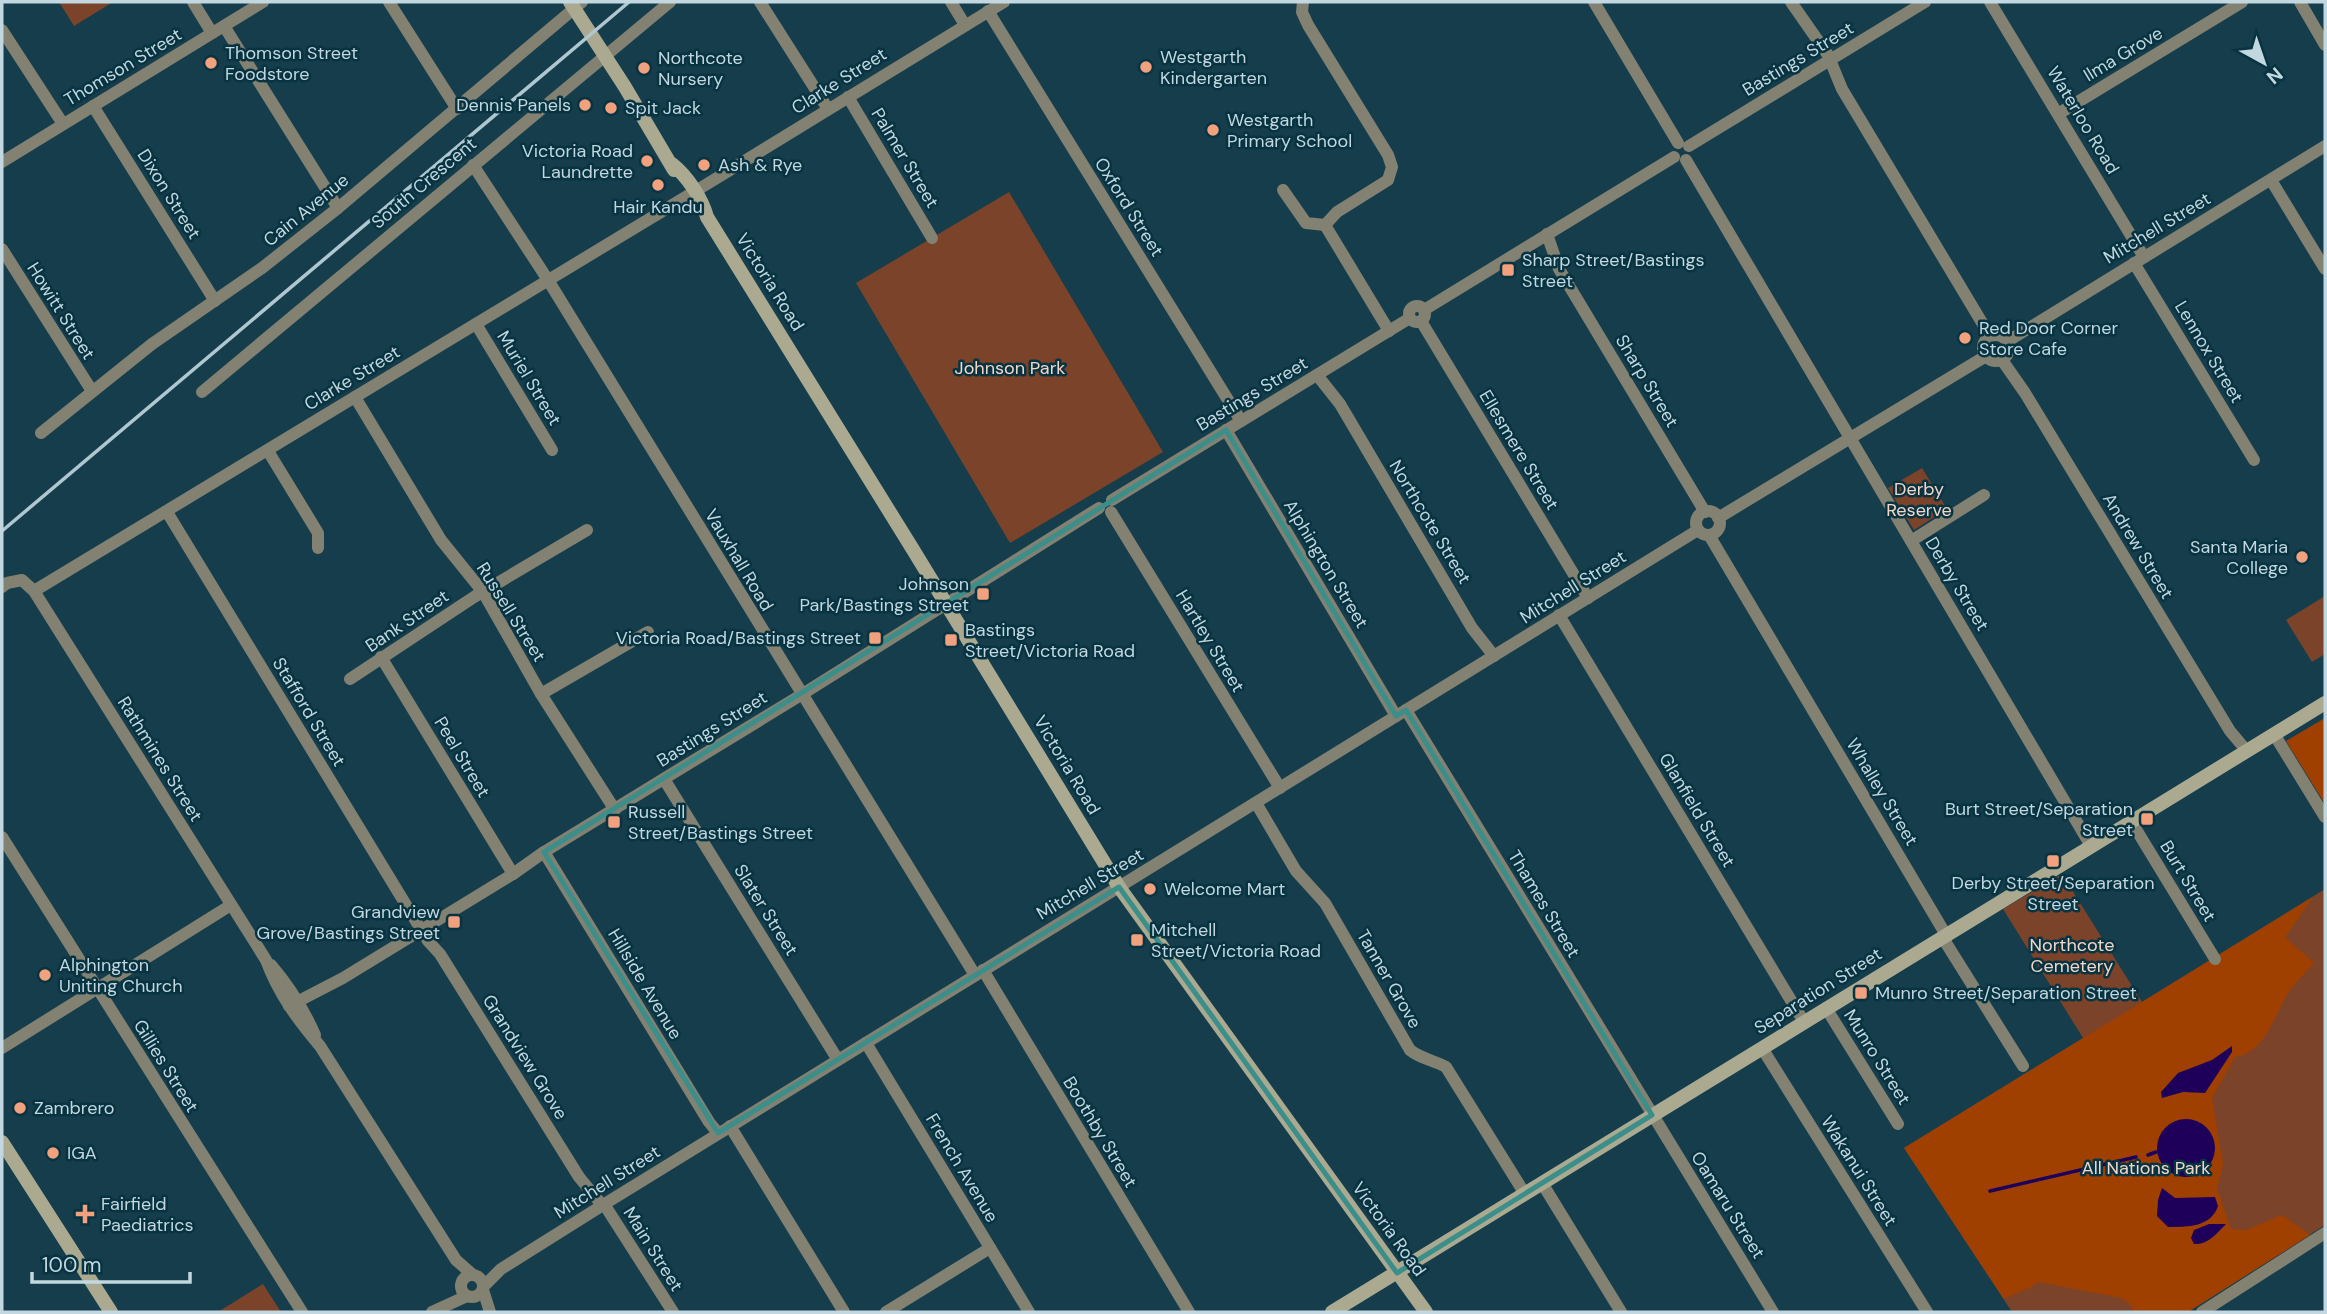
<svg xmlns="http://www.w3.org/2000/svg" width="2327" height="1314" font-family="'DM Sans',sans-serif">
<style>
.green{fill:#7b4329}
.forest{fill:#9f4000}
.water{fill:#1e005b}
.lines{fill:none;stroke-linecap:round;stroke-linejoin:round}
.stream{stroke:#1e005b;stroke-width:3.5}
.street{stroke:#828172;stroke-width:12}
.secondary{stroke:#abaa91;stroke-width:14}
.rail{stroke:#b0c7d1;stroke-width:3.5}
.marked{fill:none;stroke:#3c8e8a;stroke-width:5;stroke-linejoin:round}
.poi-dot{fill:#f1a17d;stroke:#083341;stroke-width:2.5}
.labels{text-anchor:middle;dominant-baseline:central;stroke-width:5;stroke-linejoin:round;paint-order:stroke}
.poi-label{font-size:18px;fill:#c2d7e0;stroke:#083341;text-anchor:start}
.street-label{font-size:18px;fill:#c2d7e0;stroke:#083341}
.park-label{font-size:18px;fill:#f1d6ca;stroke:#083341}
</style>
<rect width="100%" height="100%" fill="#153d4c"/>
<g class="green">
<polygon points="59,2 113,2 74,26"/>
<polygon points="1009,192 1163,452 1010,543 856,283"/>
<polygon points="1922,468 1947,509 1914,530 1888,488"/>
<polygon points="2325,596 2325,654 2312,662 2286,620"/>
<polygon points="2062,874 2142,1002 2325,889 2325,1225 2188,1312 2012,1312 1904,1148 2083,1038 2003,909"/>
<polygon points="263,1284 281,1312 218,1312"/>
</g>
<g class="forest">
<polygon points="2325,718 2325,804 2286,741"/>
<path d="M2313,897L2285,937L2314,963C2305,973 2293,984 2286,997C2272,1020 2265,1052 2235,1057L2212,1098L2223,1164L2217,1188L2231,1229L2246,1230L2282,1215L2310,1235L2188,1312H2134L2130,1304L2121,1298L2038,1282L2031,1287L2004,1299L1904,1148Z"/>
</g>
<g class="water">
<polygon points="2232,1046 2232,1052 2205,1093 2183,1092 2162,1098 2161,1092 2178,1073 2212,1060"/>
<circle cx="2186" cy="1148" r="29"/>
<path d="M2162,1188L2175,1198L2215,1197L2218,1206C2211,1227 2188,1227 2168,1227L2157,1216L2158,1200Z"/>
<path d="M2209,1224H2226C2217,1233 2208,1245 2194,1244L2191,1238L2194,1230Z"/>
</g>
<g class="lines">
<g class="stream">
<polyline points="2148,1155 2156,1152"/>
<polyline points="1990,1191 2136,1157"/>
</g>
<g class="street">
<polyline points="193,2 212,33"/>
<polyline points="389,2 457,109"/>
<polyline points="760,2 828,109"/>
<polyline points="951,2 965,25"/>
<polyline points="1303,2 1302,12 1308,25 1388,155 1392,167 1388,180 1337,212 1325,225"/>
<polyline points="1594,2 1678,143"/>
<polyline points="1791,2 1828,55 1842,89 1990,336"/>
<polyline points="1990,2 2144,257"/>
<polyline points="2300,2 2325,45"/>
<polyline points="988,11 1241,421"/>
<polyline points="224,26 338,208"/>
<polyline points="2,30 63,124"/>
<polyline points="848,97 932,238"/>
<polyline points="93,106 215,301"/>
<polyline points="2058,114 2242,2"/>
<polyline points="1689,146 1925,2"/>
<polyline points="1686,160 2091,846"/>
<polyline points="2,162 263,2"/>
<polyline points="473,165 548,280 975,975"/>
<polyline points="2271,180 2325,269"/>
<polyline points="1283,190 1306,223 1325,225"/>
<polyline points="694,192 1004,2"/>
<polyline points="1325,225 1389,331"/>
<polyline points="1547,234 1559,269 1705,512"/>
<polyline points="2,249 92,391"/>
<polyline points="2134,263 2254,460"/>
<circle cx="1417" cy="314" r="8"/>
<polyline points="1424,310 1674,157"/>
<polyline points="1421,321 1588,598"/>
<polyline points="476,324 552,450"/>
<circle cx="1996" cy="348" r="13"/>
<polyline points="2008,341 2325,146"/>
<polyline points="2002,360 2025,393 2230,731 2246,750"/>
<polyline points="1317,375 1340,404 1472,628 1494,656"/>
<polyline points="202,392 670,2"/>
<polyline points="355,397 441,540 483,592 541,694 615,810"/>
<polyline points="1226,430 1396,716"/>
<polyline points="41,433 152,344 262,268 338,208 582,2"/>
<polyline points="268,451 318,533 318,548"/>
<polyline points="1112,500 1410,318"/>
<circle cx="1708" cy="523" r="12"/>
<polyline points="167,512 428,941 440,954 579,1177 602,1205"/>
<polyline points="1111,512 1280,788"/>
<polyline points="1718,518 1986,356"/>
<polyline points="1709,535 1946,935 1946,943 2023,1066"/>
<polyline points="1911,541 1984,495"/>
<path d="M2,587L7,583L22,580L34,591L266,960C278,993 297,1019 320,1046L456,1260L473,1275"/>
<polyline points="34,591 689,195"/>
<polyline points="1559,615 1804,1022"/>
<polyline points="381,657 513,874"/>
<polyline points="350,679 474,597 587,530"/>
<polyline points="541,694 648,632"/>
<polyline points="1406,710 1773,1312"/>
<polyline points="2274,734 2325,817"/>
<polyline points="664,779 838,1060"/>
<path d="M1256,803L1296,871L1325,903L1410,1050C1421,1059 1434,1060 1446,1067L1525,1194"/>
<polyline points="2131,821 2215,959"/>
<polyline points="2,837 302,1312"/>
<polyline points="544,852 709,1122 718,1133"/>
<path d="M271,965C289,986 304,1010 315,1035"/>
<polyline points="983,970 1189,1312"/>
<polyline points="289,1006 343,978 513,874 544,852 801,695 1099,508"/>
<polyline points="1826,1008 1898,1124"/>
<polyline points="866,1043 1029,1312"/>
<polyline points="2,1048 231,905"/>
<polyline points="1762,1048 1927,1312"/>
<polyline points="730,1126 844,1312"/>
<polyline points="1542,1183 1621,1312"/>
<polyline points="604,1204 673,1312"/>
<circle cx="472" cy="1286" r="11"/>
<polyline points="484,1286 501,1269 611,1200 1698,530"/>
<polyline points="483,1290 490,1312"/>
<polyline points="432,1312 467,1296"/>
<polyline points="886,1312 990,1248"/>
<polyline points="2202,1312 2325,1233"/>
</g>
<g class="secondary">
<polyline points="570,2 625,87 674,170"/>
<path d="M672,164C687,176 702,198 707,217L912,548L1119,887L1426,1312"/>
<polyline points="2,1142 111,1312"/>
<polyline points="1332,1312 2325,703"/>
</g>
<polyline class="rail" points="2,531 629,2"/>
</g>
<path class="marked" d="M1226,430L1396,716L1406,710L1652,1115L1397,1273L1119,887L718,1133L544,852Z"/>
<g class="poi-dot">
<circle cx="211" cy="63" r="7"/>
<circle cx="1146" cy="67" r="7"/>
<circle cx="644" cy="68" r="7"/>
<circle cx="585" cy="105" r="7"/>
<circle cx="611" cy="108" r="7"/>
<circle cx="1213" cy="130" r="7"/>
<circle cx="647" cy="161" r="7"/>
<circle cx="704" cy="165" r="7"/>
<circle cx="658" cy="185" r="7"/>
<rect x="1501" y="263" width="14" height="14" rx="3.5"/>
<circle cx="1965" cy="338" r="7"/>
<circle cx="2302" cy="557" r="7"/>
<rect x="976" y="587" width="14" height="14" rx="3.5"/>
<rect x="868" y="631" width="14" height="14" rx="3.5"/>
<rect x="944" y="633" width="14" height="14" rx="3.5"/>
<rect x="2140" y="812" width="14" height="14" rx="3.5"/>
<rect x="607" y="815" width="14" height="14" rx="3.5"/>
<rect x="2046" y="854" width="14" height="14" rx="3.5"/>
<circle cx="1150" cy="889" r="7"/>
<rect x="447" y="915" width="14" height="14" rx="3.5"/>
<rect x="1130" y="933" width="14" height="14" rx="3.5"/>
<circle cx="45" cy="975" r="7"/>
<rect x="1854" y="986" width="14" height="14" rx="3.5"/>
<circle cx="20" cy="1108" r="7"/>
<circle cx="53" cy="1153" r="7"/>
<path d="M81.5 1203.5h7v7h7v7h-7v7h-7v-7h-7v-7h7z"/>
</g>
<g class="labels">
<g class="poi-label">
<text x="225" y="53">Thomson Street<tspan x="225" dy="21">Foodstore</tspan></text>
<text x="1160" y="57">Westgarth<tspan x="1160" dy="21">Kindergarten</tspan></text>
<text x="658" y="58">Northcote<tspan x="658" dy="21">Nursery</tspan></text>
<text x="571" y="105" text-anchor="end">Dennis Panels</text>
<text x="625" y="108">Spit Jack</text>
<text x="1227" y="120">Westgarth<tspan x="1227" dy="21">Primary School</tspan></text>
<text x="633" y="151" text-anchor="end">Victoria Road<tspan x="633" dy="21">Laundrette</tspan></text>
<text x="718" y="165">Ash &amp; Rye</text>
<text x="658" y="207" text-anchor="middle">Hair Kandu</text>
<text x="1522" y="260">Sharp Street/Bastings<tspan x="1522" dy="21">Street</tspan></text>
<text x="1979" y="328">Red Door Corner<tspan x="1979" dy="21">Store Cafe</tspan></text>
<text x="2288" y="547" text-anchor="end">Santa Maria<tspan x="2288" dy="21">College</tspan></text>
<text x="969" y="584" text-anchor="end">Johnson<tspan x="969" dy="21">Park/Bastings Street</tspan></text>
<text x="965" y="630">Bastings<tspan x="965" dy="21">Street/Victoria Road</tspan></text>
<text x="861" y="638" text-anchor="end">Victoria Road/Bastings Street</text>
<text x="2133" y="809" text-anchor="end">Burt Street/Separation<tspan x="2133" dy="21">Street</tspan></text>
<text x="628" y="812">Russell<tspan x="628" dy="21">Street/Bastings Street</tspan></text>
<text x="2053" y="883" text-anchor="middle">Derby Street/Separation<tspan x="2053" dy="21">Street</tspan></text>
<text x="1164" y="889">Welcome Mart</text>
<text x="440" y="912" text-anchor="end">Grandview<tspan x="440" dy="21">Grove/Bastings Street</tspan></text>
<text x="1151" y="930">Mitchell<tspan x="1151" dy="21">Street/Victoria Road</tspan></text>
<text x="59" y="965">Alphington<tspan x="59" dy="21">Uniting Church</tspan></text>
<text x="1875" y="993">Munro Street/Separation Street</text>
<text x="34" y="1108">Zambrero</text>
<text x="67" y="1153">IGA</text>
<text x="101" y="1204">Fairfield<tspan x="101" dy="21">Paediatrics</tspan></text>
</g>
<g class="street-label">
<text transform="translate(2123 54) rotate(-31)">Ilma Grove</text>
<text transform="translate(1798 59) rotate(-31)">Bastings Street</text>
<text transform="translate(123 67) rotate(-31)">Thomson Street</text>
<text transform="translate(839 81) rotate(-32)">Clarke Street</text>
<text transform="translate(2083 120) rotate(59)">Waterloo Road</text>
<text transform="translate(905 158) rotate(59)">Palmer Street</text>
<text transform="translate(424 183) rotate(-40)">South Crescent</text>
<text transform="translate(169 194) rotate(58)">Dixon Street</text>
<text transform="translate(1129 207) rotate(58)">Oxford Street</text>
<text transform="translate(306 210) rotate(-39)">Cain Avenue</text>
<text transform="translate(2157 228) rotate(-31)">Mitchell Street</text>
<text transform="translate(770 282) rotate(58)">Victoria Road</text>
<text transform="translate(61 311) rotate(58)">Howitt Street</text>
<text transform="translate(2209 352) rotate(59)">Lennox Street</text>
<text transform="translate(352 378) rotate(-31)">Clarke Street</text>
<text transform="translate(529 378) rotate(59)">Muriel Street</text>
<text transform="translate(1647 381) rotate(59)">Sharp Street</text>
<text transform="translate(1252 394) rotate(-31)">Bastings Street</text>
<text transform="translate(1519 450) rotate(59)">Ellesmere Street</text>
<text transform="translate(1430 522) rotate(59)">Northcote Street</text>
<text transform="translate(2138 546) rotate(59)">Andrew Street</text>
<text transform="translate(739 560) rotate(59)">Vauxhall Road</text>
<text transform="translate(1326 564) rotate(59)">Alphington Street</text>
<text transform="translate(1957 584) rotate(59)">Derby Street</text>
<text transform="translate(1573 587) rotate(-32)">Mitchell Street</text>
<text transform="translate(511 612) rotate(58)">Russell Street</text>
<text transform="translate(407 621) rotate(-34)">Bank Street</text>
<text transform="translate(1210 641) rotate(59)">Hartley Street</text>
<text transform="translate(309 712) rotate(59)">Stafford Street</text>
<text transform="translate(712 729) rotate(-32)">Bastings Street</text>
<text transform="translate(462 757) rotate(59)">Peel Street</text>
<text transform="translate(160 759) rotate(58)">Rathmines Street</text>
<text transform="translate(1067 765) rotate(59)">Victoria Road</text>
<text transform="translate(1882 792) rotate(59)">Whalley Street</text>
<text transform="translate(1697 810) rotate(59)">Glanfield Street</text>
<text transform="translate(2188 881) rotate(59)">Burt Street</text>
<text transform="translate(1090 884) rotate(-31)">Mitchell Street</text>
<text transform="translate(1544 904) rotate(59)">Thames Street</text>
<text transform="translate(766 910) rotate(58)">Slater Street</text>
<text transform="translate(1389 979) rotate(60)">Tanner Grove</text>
<text transform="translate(645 984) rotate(59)">Hillside Avenue</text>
<text transform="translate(1818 991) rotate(-32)">Separation Street</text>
<text transform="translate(525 1057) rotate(58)">Grandview Grove</text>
<text transform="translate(1877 1057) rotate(58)">Munro Street</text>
<text transform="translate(166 1066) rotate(58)">Gillies Street</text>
<text transform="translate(1100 1132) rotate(59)">Boothby Street</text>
<text transform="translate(962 1168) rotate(59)">French Avenue</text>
<text transform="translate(1859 1171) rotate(58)">Wakanui Street</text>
<text transform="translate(607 1182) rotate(-32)">Mitchell Street</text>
<text transform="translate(1728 1205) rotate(58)">Oamaru Street</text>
<text transform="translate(1389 1229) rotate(54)">Victoria Road</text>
<text transform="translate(653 1249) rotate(58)">Main Street</text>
</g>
<g class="park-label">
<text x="1010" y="368">Johnson Park</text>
<text x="1919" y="489">Derby<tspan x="1919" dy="21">Reserve</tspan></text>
<text x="2072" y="945">Northcote<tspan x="2072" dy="21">Cemetery</tspan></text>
<text x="2146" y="1168">All Nations Park</text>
</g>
</g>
<rect width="2327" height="1314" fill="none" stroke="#c2d7e0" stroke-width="7"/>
<g transform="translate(2264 63) rotate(140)" stroke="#083341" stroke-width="5" paint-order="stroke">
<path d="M0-5L12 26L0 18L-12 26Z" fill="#c2d7e0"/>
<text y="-10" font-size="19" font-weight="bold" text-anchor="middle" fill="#c2d7e0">N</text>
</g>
<path d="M32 1272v10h158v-10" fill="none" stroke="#c2d7e0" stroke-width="3.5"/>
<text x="42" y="1272" font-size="21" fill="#c2d7e0" stroke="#083341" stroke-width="5" paint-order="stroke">100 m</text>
</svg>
